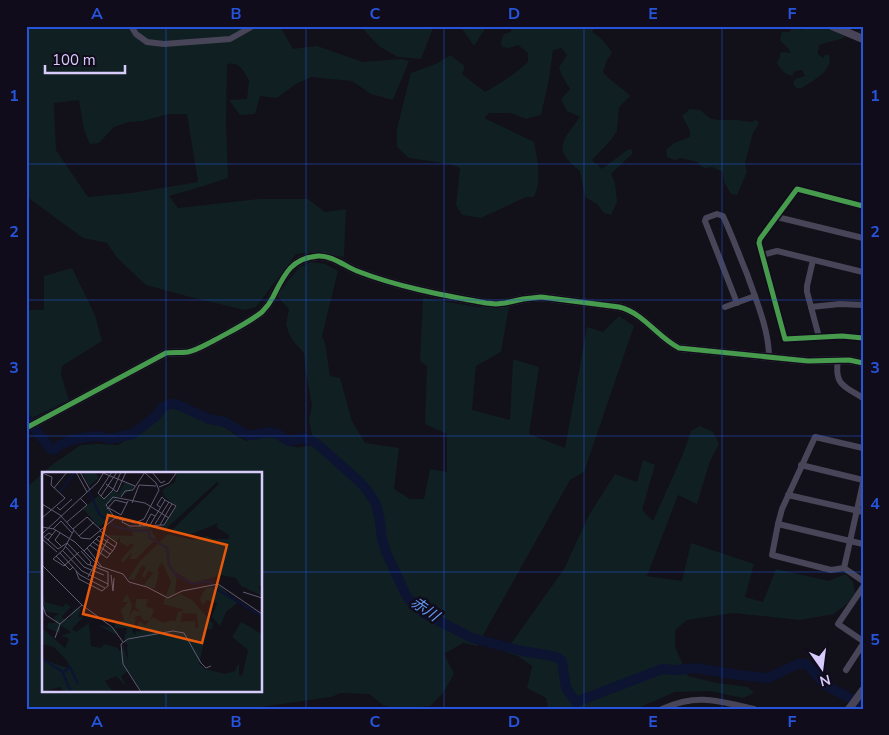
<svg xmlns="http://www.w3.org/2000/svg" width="889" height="735" font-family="'Nunito Sans','Noto Sans JP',sans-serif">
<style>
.green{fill:#102022;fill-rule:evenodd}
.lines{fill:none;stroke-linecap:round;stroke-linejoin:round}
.river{stroke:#0d1431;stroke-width:10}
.minor{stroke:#484558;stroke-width:6}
.tertiary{stroke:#484558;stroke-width:8}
.cycleway-casing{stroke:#110c1b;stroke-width:8}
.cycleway{stroke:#469c4c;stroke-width:5}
.grid{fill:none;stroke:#2654da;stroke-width:1;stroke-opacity:0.55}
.labels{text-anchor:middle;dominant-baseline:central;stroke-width:5;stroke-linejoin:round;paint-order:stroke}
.water-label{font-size:15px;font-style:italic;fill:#6199f2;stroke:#110c1b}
.inset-river{fill:none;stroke:#0d1431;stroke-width:2.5}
.inset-road{fill:none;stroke:#615b73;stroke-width:1}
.view{fill:#e8590c;fill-opacity:0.15;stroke:#e8590c;stroke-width:2.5}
.inset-edge{fill:none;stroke:#d7cbfb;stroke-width:2.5}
.neatline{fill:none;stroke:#2654da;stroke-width:2}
.grid-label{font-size:16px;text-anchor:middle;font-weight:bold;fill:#2654da}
</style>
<rect width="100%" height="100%" fill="#121018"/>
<g class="green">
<path d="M26,26H280L293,49L317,46L363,62L401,59L409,61L393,100L371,94L352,81L311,77L296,84L277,98L260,96L255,114L240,115L229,100L247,99L249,80C243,71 240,61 227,64L226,123L228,178L197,188L169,196L178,208L259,199H308L325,212L346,209L344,257L318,252L296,254L256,307L245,310L190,297L146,285L117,258L107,243L83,238L26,196ZM79,100L84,130L90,144L99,143L114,127L129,122L143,121L169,114H187L198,182L132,193L88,197L56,150L54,103Z"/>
<polygon points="360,26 439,26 433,28 421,59 398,57 380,47"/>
<polygon points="460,26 487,26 474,46"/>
<path d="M511,26H596L592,32C601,38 607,43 612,53L607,60L603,72C611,82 621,86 630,96L619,107L617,131L612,139L592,160L602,169L627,150L632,149V154L611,174L615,183L617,202L611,215L604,213L597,204L585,197L580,171C551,149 563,140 580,117L567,111L561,99L570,89L562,76L559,67L567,55L561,48L553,50L549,79L541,115L526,119L511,113H489L484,118L534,142C538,161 542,179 534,197H526L481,218L462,215L456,205L460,168L450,164L409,158L397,147V129L411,73L438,63L450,55L465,66L462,74L485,92C501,83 515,74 528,62V53L518,45L509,48L502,47L501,41L504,34L511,32Z"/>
<path d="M805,26L849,27L844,38L819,45L818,54L823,58L825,55H829C834,71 813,80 802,88H797L793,84L795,79L805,76L802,70L795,71L792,76C783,73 782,71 777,63L780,57V53L784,52L791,53C789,48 784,45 780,40L782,32H789L793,27L802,30Z"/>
<polygon points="690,109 700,110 711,119 719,120 737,120 752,122 756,120 759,123 753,133 745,163 747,172 737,195 731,194 724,182 723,172 712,167 706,168 702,167 697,162 681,158 675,160 667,157 666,150 674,143 690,137 690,131 682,116"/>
<path d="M311,262L325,264L338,271L322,336L325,343L330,376L340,378L352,421L365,443L399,448L394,489L410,499H424L430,469L447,472V434L425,424L427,366L420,361L423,298L478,307H509L501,352L476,366L472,410L510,420L513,359L539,367L529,434L565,448L587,327L603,332L619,316L634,326L584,472L570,480L477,646L463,643L444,654L454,674L443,693L430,706L396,709L383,705L369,694L341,693L331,697L247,709H26V488L53,464L81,445L97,444L118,445L147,426L164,409L168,407L175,406L186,413L218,422L238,437L247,441L256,438L275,437C288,449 298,449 314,444L309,421L312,405L306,372L304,353L293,341L288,331L286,324L289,309L277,296L288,281L300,267ZM44,474H261V691H44Z"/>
<polygon points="72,268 95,315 102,341 62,366 61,375 69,400 26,421 26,310 44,310 44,276"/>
<polygon points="700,426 713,432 719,444 710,461 697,504 678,495 647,576 682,581 691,543 754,564 745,597 763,602 776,569 829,581 845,574 853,582 855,593 848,603 834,614 800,620 733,613 687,620 675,630 675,647 688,676 717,683 748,687 754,693 743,698 710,691 675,692 636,709 548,709 546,698 527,688 532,666 518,656 505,652 564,569 589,515 615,474 637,482 643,460 655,465 642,510 653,521 683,454 691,431"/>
</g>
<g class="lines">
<polyline class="river" points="26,418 51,449 54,450 60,445 72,440 87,437 99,436 110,439 133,434 156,416 163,407 170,404 176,404 209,419 225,422 247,435 253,435 268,432 278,434 285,439 289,441 304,438 316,443 359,481 367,490 376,504 380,521 382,539 386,552 406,595 414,605 427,615 472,638 522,651 553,656 558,658 562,661 566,688 576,702 662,669 677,670 695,668 738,675 768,678 798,664 807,664 825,685 863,705"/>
<g class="minor">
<polyline points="131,26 136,34 147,42 164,44 230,39 253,26"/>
<polyline points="863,206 797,189 760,239 759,243 785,339 842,336 863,338"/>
<polyline points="777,217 863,238"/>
<polyline points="762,255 777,251 863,272"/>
<polyline points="813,260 807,286 807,292 819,337"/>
<path d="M737,303L705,221L706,218L717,214L723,216C732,235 739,255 747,274C756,300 769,330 769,357"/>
<polyline points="725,307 755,296"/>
<polyline points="811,307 840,304 863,305"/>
<path d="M838,360C834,385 844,386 863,398"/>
<polyline points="863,448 815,437 782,509 778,524 772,555 831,570 844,568 863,581"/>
<polyline points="801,465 863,480"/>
<polyline points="788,495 863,512"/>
<polyline points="778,524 863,544"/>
<polyline points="844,568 863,483"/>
<polyline points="863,587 838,624 863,641"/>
<polyline points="846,670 863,644"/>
<path d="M662,709C698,693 718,701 754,709"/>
</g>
<g class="tertiary">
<polyline points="832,26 863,39"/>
<path d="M26,428L166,353C173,352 181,353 188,352C197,350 205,345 213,341C229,332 247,324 262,312C267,307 270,303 273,297C284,275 291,258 318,256C331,255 345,266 357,271C398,287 442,295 486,303L496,304L505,303L523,299L541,297L619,307C644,313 657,337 679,348L808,361L849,360L863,363"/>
<polyline points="849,709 863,690"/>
</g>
<g class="cycleway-casing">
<g id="cycleway">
<polyline points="863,206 797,189 760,239 759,243 785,339 842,336 863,338"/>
<path d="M26,428L166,353C173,352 181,353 188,352C197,350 205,345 213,341C229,332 247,324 262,312C267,307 270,303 273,297C284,275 291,258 318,256C331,255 345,266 357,271C398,287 442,295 486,303L496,304L505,303L523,299L541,297L619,307C644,313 657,337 679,348L808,361L849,360L863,363"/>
</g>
</g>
<use href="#cycleway" class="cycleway"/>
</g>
<path class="grid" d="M166,26V474M306,26V709M444,26V709M584,26V709M722,26V709M26,164H863M26,300H863M26,436H863M26,572H44M261,572H863M166,691V709"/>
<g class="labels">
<g class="water-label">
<text transform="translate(425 609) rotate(35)">赤川</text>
</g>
</g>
<g transform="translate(42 472)">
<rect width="220" height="220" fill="#121018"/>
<path d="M40,0H53L57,6L47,14ZM135,0H220V114H216L220,124L199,114L194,106L180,103L151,111L135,101L133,122L129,126L124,124L129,110L120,90L115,98L117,100L113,117L102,113L111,101L106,98L103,106L100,104L104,96L100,93L92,108L86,107L98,89L126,62L151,68L165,64L171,67H187V63L174,55L176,51L150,62L135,61L131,57L177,12L175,10L124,57L115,54H122L134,34L122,24L120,18L133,10ZM83,10L92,14L91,17L64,33L71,45L57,55L41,37L57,23L61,27L71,18L76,22ZM82,53L93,56L107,54L114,67L94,87H88L90,80L81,91L79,88L92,73L88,71L86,75L78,70V65L75,69L65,63L91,64L90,58ZM177,113L195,131L184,140L178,154L170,145L175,131L165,128L160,133L158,126L164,116ZM0,121L3,130L22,135L23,131L29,135L20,144L21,147H28L32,137L39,136L36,145H41L30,157L34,160L47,151L49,174L59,176L62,172L76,176V179H80L81,172L86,189L85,174L89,179L82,168L85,156H73L76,161L72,162L56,153L73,156V151L82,148L79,138L86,130H80L85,122L90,133L87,146L91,138L99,140L93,135L95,127H106L104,134L112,138L108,148L102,149L98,143L92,146L94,148L90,159L93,163L94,159L99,160L95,152L98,149L103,153L111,145L121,151L130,148L133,150L136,140L143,138L121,132L123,126L129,127L138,122L150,128L171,152L170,157H162L164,162L157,192L163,197L183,202L193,199L197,191V203L200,204L206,178L190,165L199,150L220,162V220H100L86,199L79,204L84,214L74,204L63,209L71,220H22L18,215L0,220V187L28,197L26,190L12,175L0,172V156L23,176L27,166L19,164L29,160L18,153V161L5,156L6,151H14L12,144L18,142L3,139ZM140,141L155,142L156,156L153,155V149L139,150Z" fill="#102022" fill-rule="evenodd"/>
<path class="inset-river" d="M46,17L57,42L74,55L94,59L107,58V65L125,76L127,93L134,103L151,112L168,109L171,115L220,144M18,20L32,1M0,187L20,199L29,220M22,200L28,195L36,212"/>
<path class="inset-road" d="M34,0L45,20M38,0L48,18M70,0L56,21L62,27L71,18L79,0M110,0L119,11L123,9M0,1L10,5L9,13L23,26L0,46M61,1L93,14M64,12L75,20L84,0M117,15L127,11L135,0M12,16L25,0M59,24L75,0M79,25L83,19L91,18L103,0M90,31L97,13L114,14M0,32L18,43L39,66L48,67L73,46L93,51L102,47L117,18L114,11L102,0M15,35L18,38L30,27M118,35L115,33L120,25L123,28M67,36L79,43L86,29M65,37L73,28L85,31M73,46L64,33L71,25L103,31L127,46M81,46L80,50L88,54H98M25,50L45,33L38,26M97,50L98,54L122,53L134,34L123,28L108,53M113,52L127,30M103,53L109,42L113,44M118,53L130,32M0,55L12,57L33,70L57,94L81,102L87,110L105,115L126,126L140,119L176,112L220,142M11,57L19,49L30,61M31,57L45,45L59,58M14,58L6,68L16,77L25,71M32,58L22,77L11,87L22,94L37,80M18,61L13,68L19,74M0,62L56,10L62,0M37,64L52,50M0,67L15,80M54,67L71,79M6,68L2,65L7,61L10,63M51,70L68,82M25,71L45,92L66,100V114L60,119L37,107L34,99M48,73L65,86L72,77L75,71L58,59M24,75L42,95L62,103M45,76L60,95M21,79L40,99L66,112M39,79L49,90L48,93M42,79L57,64L73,75M18,81L38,103L63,116M14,84L28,98L31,95M0,93L40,133L70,155L81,170M69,103L71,119L72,106M46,105L66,67M201,120L220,126M0,132L4,143L18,152M13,166L18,152L40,133M99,220L81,192L79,172L86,167L131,159L142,161L159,191L164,196L169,194"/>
<path class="view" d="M66,43L185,73L160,171L41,142Z"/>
<rect width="220" height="220" class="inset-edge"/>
</g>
<rect width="889" height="735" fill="none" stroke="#110c1b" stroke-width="55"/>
<g transform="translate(822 668) rotate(166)" stroke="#110c1b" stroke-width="4" paint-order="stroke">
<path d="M0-4L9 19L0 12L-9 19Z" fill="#d7cbfb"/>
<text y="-8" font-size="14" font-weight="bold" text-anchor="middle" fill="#d7cbfb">N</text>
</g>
<path d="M45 65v8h80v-8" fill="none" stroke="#d7cbfb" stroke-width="2.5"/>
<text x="52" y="65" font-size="15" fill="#d7cbfb" stroke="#110c1b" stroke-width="4" paint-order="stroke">100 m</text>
<rect x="28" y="28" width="834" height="680" class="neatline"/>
<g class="grid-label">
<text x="97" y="19">A</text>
<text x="236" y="19">B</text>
<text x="375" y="19">C</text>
<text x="514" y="19">D</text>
<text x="653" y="19">E</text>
<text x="792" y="19">F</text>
<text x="14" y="101">1</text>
<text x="875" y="101">1</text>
<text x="14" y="237">2</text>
<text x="875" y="237">2</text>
<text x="14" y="373">3</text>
<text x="875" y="373">3</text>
<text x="14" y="509">4</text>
<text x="875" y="509">4</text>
<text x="14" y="645">5</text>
<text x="875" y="645">5</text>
<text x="97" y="727">A</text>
<text x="236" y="727">B</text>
<text x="375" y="727">C</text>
<text x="514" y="727">D</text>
<text x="653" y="727">E</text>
<text x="792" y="727">F</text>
</g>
</svg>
